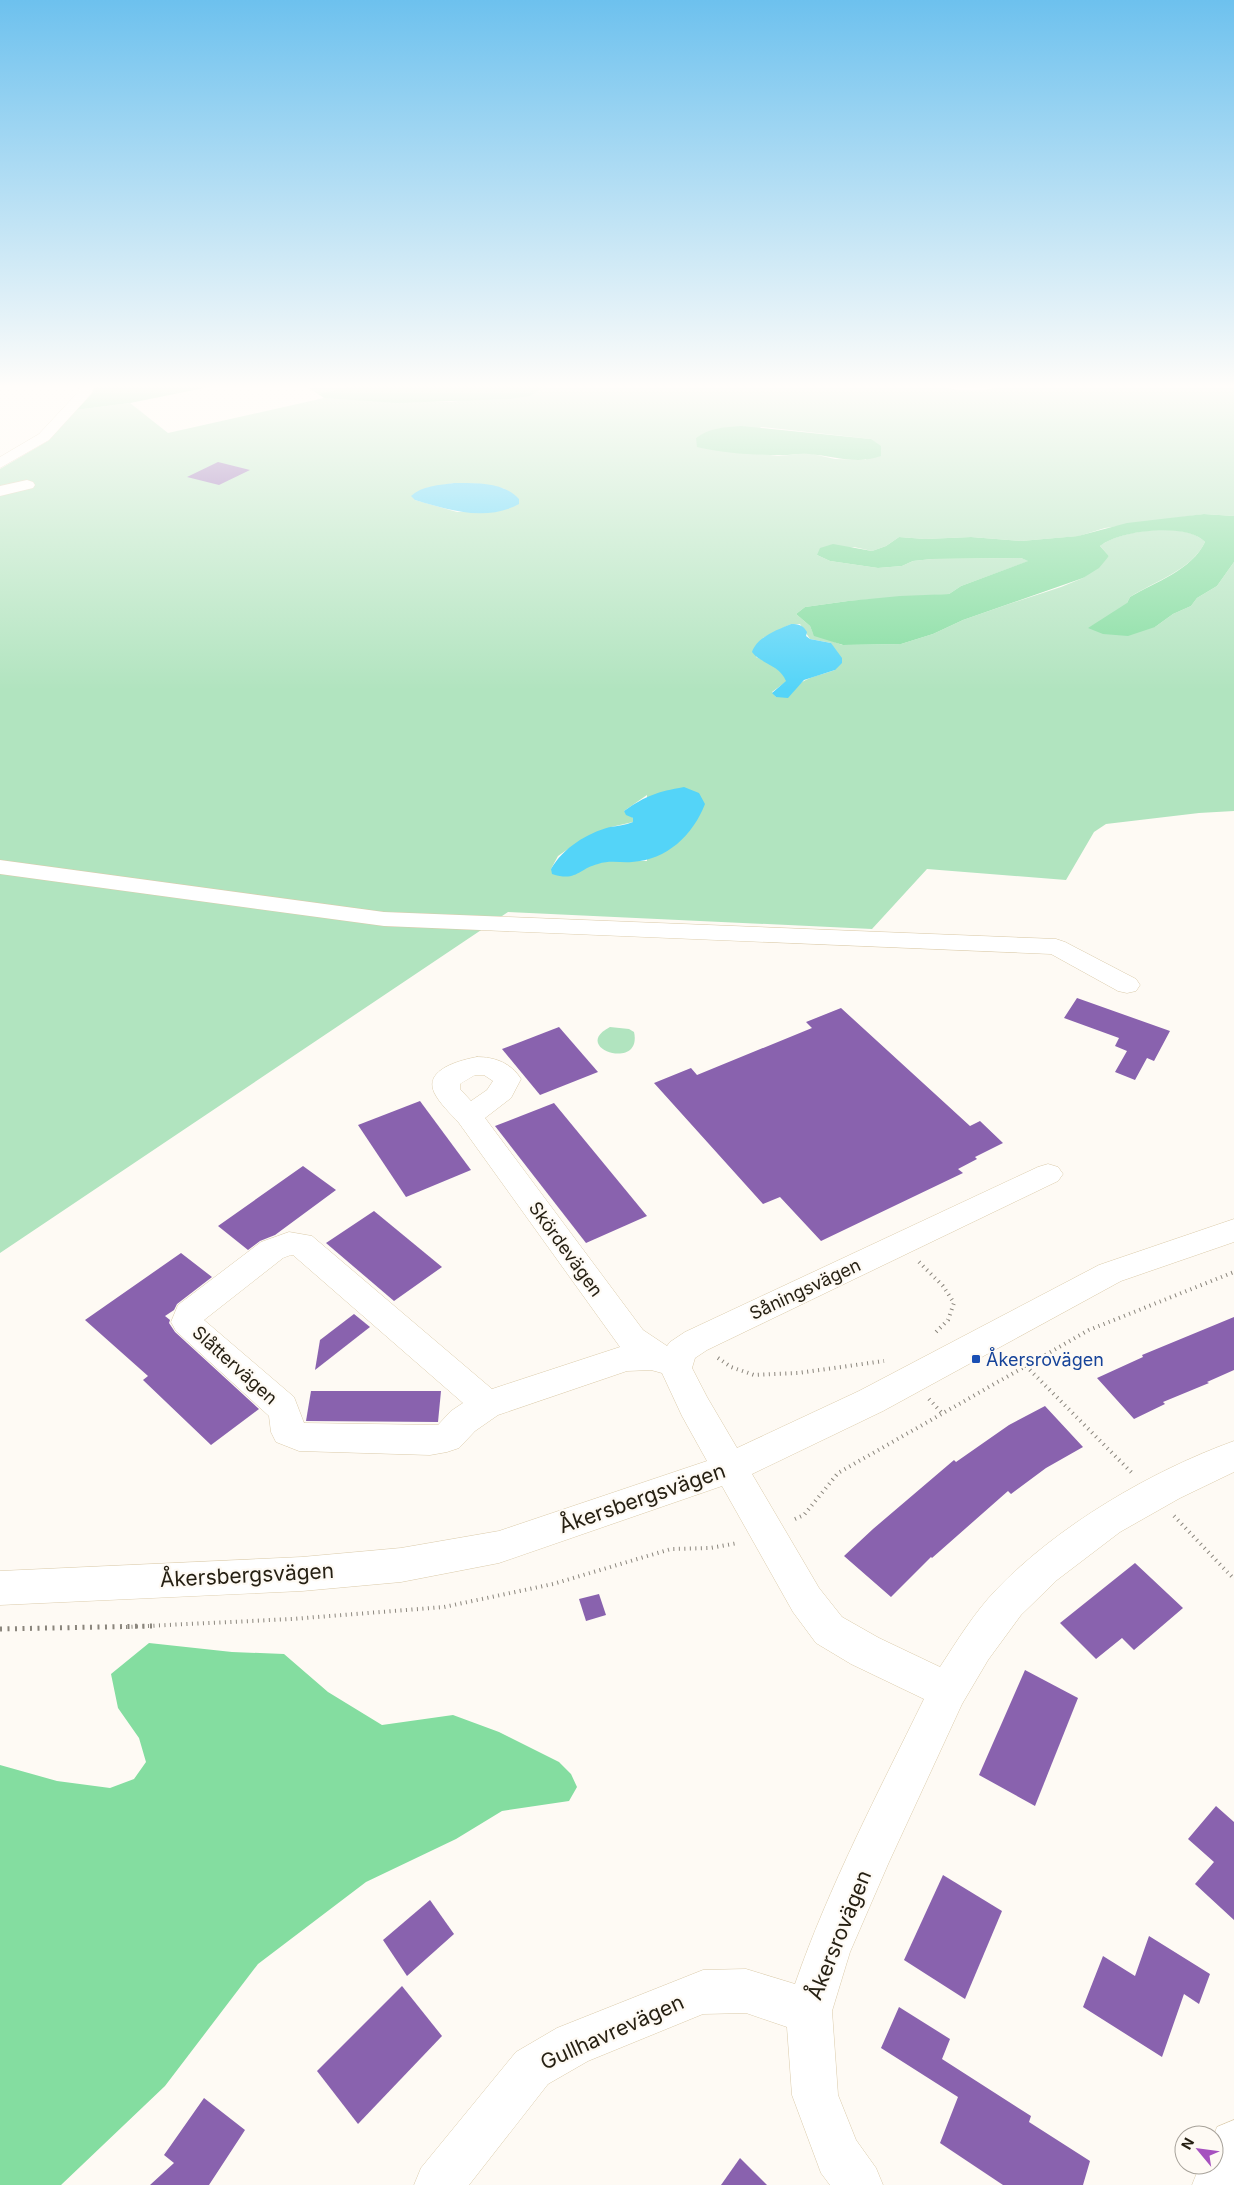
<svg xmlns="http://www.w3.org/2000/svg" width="1234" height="2185" font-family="Inter,sans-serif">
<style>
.green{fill:#b1e4bf;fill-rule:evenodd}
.forest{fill:#84dda0}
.water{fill:#54d4f8}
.building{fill:#8962ae}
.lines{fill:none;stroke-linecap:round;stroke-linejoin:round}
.minor-casing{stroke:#dbcbaa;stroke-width:1}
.path-far1{stroke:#8a857c;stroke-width:4;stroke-dasharray:1 4.5;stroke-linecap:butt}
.path{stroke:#8a857c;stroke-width:5;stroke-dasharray:2 5.5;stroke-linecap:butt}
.minor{fill:#fff;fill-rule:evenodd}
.transit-dot{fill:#1a4fb4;stroke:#fefaf4;stroke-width:2}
.labels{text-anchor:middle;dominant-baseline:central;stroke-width:4.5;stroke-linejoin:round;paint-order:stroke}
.street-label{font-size:18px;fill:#251f12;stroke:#fefaf4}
.transit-label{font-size:18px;fill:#164399;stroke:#fefaf4;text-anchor:start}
.near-street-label{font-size:21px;fill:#251f12;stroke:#fefaf4}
</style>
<rect width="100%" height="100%" fill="#fefaf4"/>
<g class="green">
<polygon points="303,385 356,385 318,394"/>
<path d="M547,385H1234V516L1204,514L1105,528L1079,536L1021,541L971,537L925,539L899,537L886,546L872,551L854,547L817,555L830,561L878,568L902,566L913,561L932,559L1021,558L1029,561L961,586L949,594L848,601L805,607L796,614L810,626L813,633L842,645L901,644L933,634L963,620L1009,604L1061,587L1083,578L1109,556L1100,546C1120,530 1186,521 1205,542C1192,570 1155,581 1130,597L1127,603L1155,627L1173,614L1191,606L1197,598L1217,586L1234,562V811L1199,813L1106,824L1094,832L1066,880L927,869L872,929L508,912L0,1253V469L48,441L76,410L130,403L168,433L324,398L451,402L542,389ZM761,427L871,439L866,460L835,459L808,453L780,456L737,452ZM454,483L482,484L505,489L497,512H457L415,500L427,488ZM791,624H800L810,639L831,643L835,670C819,676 801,677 792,693L776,697L772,692L787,681C781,668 768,662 756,657L763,638ZM647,795V861H610L551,869L558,856L568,849L611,827L633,822V818L624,811Z"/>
<path d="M610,1027L629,1029L634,1032C643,1072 569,1048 610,1027Z"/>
</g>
<g class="forest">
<polygon points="92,385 219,385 130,403 76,410 90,393"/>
<polygon points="356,385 547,385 530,396 509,399 397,403 324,398 318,394"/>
<path d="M741,426L871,439L881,446V456C857,465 834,456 809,454C798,453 788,456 778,455C751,455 723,453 697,447L696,438C709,428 725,427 741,426Z"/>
<path d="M1204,514L1234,516V562L1217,586L1197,598L1191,606L1173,614L1155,627L1128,636L1103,634L1088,628L1127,603L1130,597C1155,582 1192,570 1205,542C1188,522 1119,530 1100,546L1109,556L1099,568L1083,578L963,620L933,634L901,644L843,645L814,636L810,626L796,614L805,607L848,601L900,596L949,594L961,586L1028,561L1021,558L932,559L913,561L902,566L878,568L830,561L817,555L820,548L833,544L872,551L886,546L899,537L925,539L971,537L1021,541L1078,536L1127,523Z"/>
<polygon points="149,1643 232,1652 284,1654 328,1692 382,1725 453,1715 499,1732 559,1762 571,1774 577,1787 569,1801 502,1811 456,1839 366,1882 258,1964 165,2086 61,2185 0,2185 0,1765 57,1781 110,1788 134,1779 146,1762 139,1738 118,1708 111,1674"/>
</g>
<g class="water">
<path d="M454,483C476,483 504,482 519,499V504C486,522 448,510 415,500L411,496C421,486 440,485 454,483Z"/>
<path d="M791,624C799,624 803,625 807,632L806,636L810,639L831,643L842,658V663L835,670L804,680L788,698L776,697L772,693L786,681C780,665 761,664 752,652C757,637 777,630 791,624Z"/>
<path d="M684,787L699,793L705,804C693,835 667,860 632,862C621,863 610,860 598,864C578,869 577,882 552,874L551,869C563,848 587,833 610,827C618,826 625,825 633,822V818L626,815L624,811C647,795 657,792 684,787Z"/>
</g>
<g class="building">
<polygon points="218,462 250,470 219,485 187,477"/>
<polygon points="1077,998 1170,1031 1154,1061 1147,1058 1135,1080 1115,1072 1127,1051 1115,1046 1119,1038 1064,1018"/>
<polygon points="841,1008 970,1126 980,1121 1003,1143 975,1157 977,1159 958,1169 963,1173 821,1241 780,1197 763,1204 654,1083 691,1068 697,1075 812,1028 806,1022"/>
<polygon points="559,1027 598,1072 540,1095 502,1049"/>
<polygon points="420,1101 471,1170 406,1197 358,1125"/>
<polygon points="554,1103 647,1216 586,1243 495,1126"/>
<polygon points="303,1166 336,1190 275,1235 260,1241 248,1250 218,1226"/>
<polygon points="374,1211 442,1267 394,1301 326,1243"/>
<polygon points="181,1253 212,1277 177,1304 174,1310 165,1316 170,1320 169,1323 175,1332 259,1409 211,1445 143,1380 148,1376 85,1320"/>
<polygon points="354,1314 370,1327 315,1370 320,1340"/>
<polygon points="1234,1317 1234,1370 1207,1382 1209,1383 1163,1402 1165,1404 1134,1419 1097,1378 1143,1357 1142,1355"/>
<polygon points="311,1391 441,1391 438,1422 306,1421"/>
<polygon points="1045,1406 1083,1447 1046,1468 1011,1494 1008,1491 932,1558 931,1557 891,1597 844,1556 873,1529 954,1460 956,1462 1009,1425"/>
<polygon points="1135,1563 1183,1608 1134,1650 1122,1638 1096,1659 1060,1623"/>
<polygon points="599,1594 606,1615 586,1621 579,1599"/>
<polygon points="1025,1670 1078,1698 1035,1806 979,1775"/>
<polygon points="1216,1806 1234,1822 1234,1920 1195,1884 1214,1862 1188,1839"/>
<polygon points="943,1875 1002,1911 965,1999 904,1960"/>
<polygon points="430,1900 454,1934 407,1976 383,1940"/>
<polygon points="1149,1936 1210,1974 1199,2004 1184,1994 1162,2057 1083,2007 1103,1956 1135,1976"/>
<polygon points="402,1986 442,2036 358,2124 317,2071"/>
<polygon points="899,2007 950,2039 942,2059 1031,2116 1029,2122 1090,2161 1083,2185 1003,2185 940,2143 958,2097 881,2048"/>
<polygon points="204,2098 245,2130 209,2185 150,2185 174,2163 164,2155"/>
<polygon points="740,2158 767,2185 721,2185"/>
</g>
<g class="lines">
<g class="minor-casing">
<g id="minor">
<polygon points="80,385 94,385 92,393 49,440 0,468 0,457 39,434 78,392"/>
<path d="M943,385H999C993,392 949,392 943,385Z"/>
<polygon points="27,480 33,482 35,485 33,488 0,496 0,486"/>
<polygon points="0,860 384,912 1056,939 1065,942 1136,979 1140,985 1136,991 1127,993 1118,991 1051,954 384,926 0,874"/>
<path d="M477,1057C495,1057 511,1063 521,1079L511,1098L485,1118L643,1330L667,1346L670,1342L685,1332L1038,1167L1048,1164L1058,1167L1063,1174L1058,1181L707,1350L695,1358L692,1368L707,1397L737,1448L859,1391L1099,1265L1234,1219V1242L1121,1281L883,1411L752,1474L819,1588L842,1617L879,1638L940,1667C957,1641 974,1613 996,1590C1057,1526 1151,1471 1234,1441V1472L1180,1498L1120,1532L1057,1580L1021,1615L988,1660L962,1704L889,1862L850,1952L832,2011L838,2095L856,2140L876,2168L883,2185H830L821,2173L792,2095L787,2027L746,2013L703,2014L588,2061L548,2084L469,2185H414L421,2168L516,2052L557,2028L703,1970L746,1969L795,1984C829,1886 878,1793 924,1699L851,1664L816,1643L793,1612L722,1486L499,1563L401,1582L302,1591L0,1605V1571L302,1557L401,1548L499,1531L707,1461L682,1416L662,1373L651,1370L627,1371L498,1415L475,1431L459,1448L447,1452L430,1455L299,1451L276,1442L271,1432L269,1416L176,1331L171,1322L178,1305L261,1242L289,1232L312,1236L492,1389L620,1347L459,1123C451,1114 439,1103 434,1092C424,1069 461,1060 477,1057ZM475,1075H484L493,1081L487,1090L471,1101L460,1089V1084ZM291,1255H293L463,1403L451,1411L438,1425L304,1423L294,1397L204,1320L283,1258Z"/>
<polygon points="1234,2120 1234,2185 1192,2185 1200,2165 1214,2165 1214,2135 1217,2127"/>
</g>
</g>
<g class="path-far1">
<polyline points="919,1262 943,1286 954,1303 948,1320 935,1333"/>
<polyline points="718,1358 731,1367 754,1375 798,1373 884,1361"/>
<polyline points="1026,1366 1133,1474"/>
<polyline points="929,1399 942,1413"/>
<polyline points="1174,1516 1234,1579"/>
<polyline points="795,1519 804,1515 838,1473 1089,1330 1234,1272"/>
<polyline points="126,1627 292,1619 444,1607 553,1584 671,1549 710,1548 738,1543"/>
</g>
<polyline class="path" points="0,1629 152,1626"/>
<use href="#minor" class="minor"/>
</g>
<linearGradient id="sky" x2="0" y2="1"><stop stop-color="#6dc1ee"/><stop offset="0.56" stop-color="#fffdfa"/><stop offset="1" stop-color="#fffdfa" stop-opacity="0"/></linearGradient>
<rect width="1234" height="690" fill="url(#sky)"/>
<rect class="transit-dot" x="971" y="1354" width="10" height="10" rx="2.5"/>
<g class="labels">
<g class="street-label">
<text transform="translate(566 1249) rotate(54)">Skördevägen</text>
<text transform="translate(805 1289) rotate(-25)">Såningsvägen</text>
<text transform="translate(235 1365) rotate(42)">Slåttervägen</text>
</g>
<g class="transit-label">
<text x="986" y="1359">Åkersrovägen</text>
</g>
<g class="near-street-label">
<text transform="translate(642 1498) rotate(-19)">Åkersbergsvägen</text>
<text transform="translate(247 1575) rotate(-3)">Åkersbergsvägen</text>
<text transform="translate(839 1935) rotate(-68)">Åkersrovägen</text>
<text transform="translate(612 2032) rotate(-24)">Gullhavrevägen</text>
</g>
</g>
<g transform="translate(1199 2150) rotate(299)"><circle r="24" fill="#fefaf4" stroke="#a7a29a"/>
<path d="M0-4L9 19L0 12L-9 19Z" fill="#a651bf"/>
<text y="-8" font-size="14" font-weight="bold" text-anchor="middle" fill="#251f12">N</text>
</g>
</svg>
